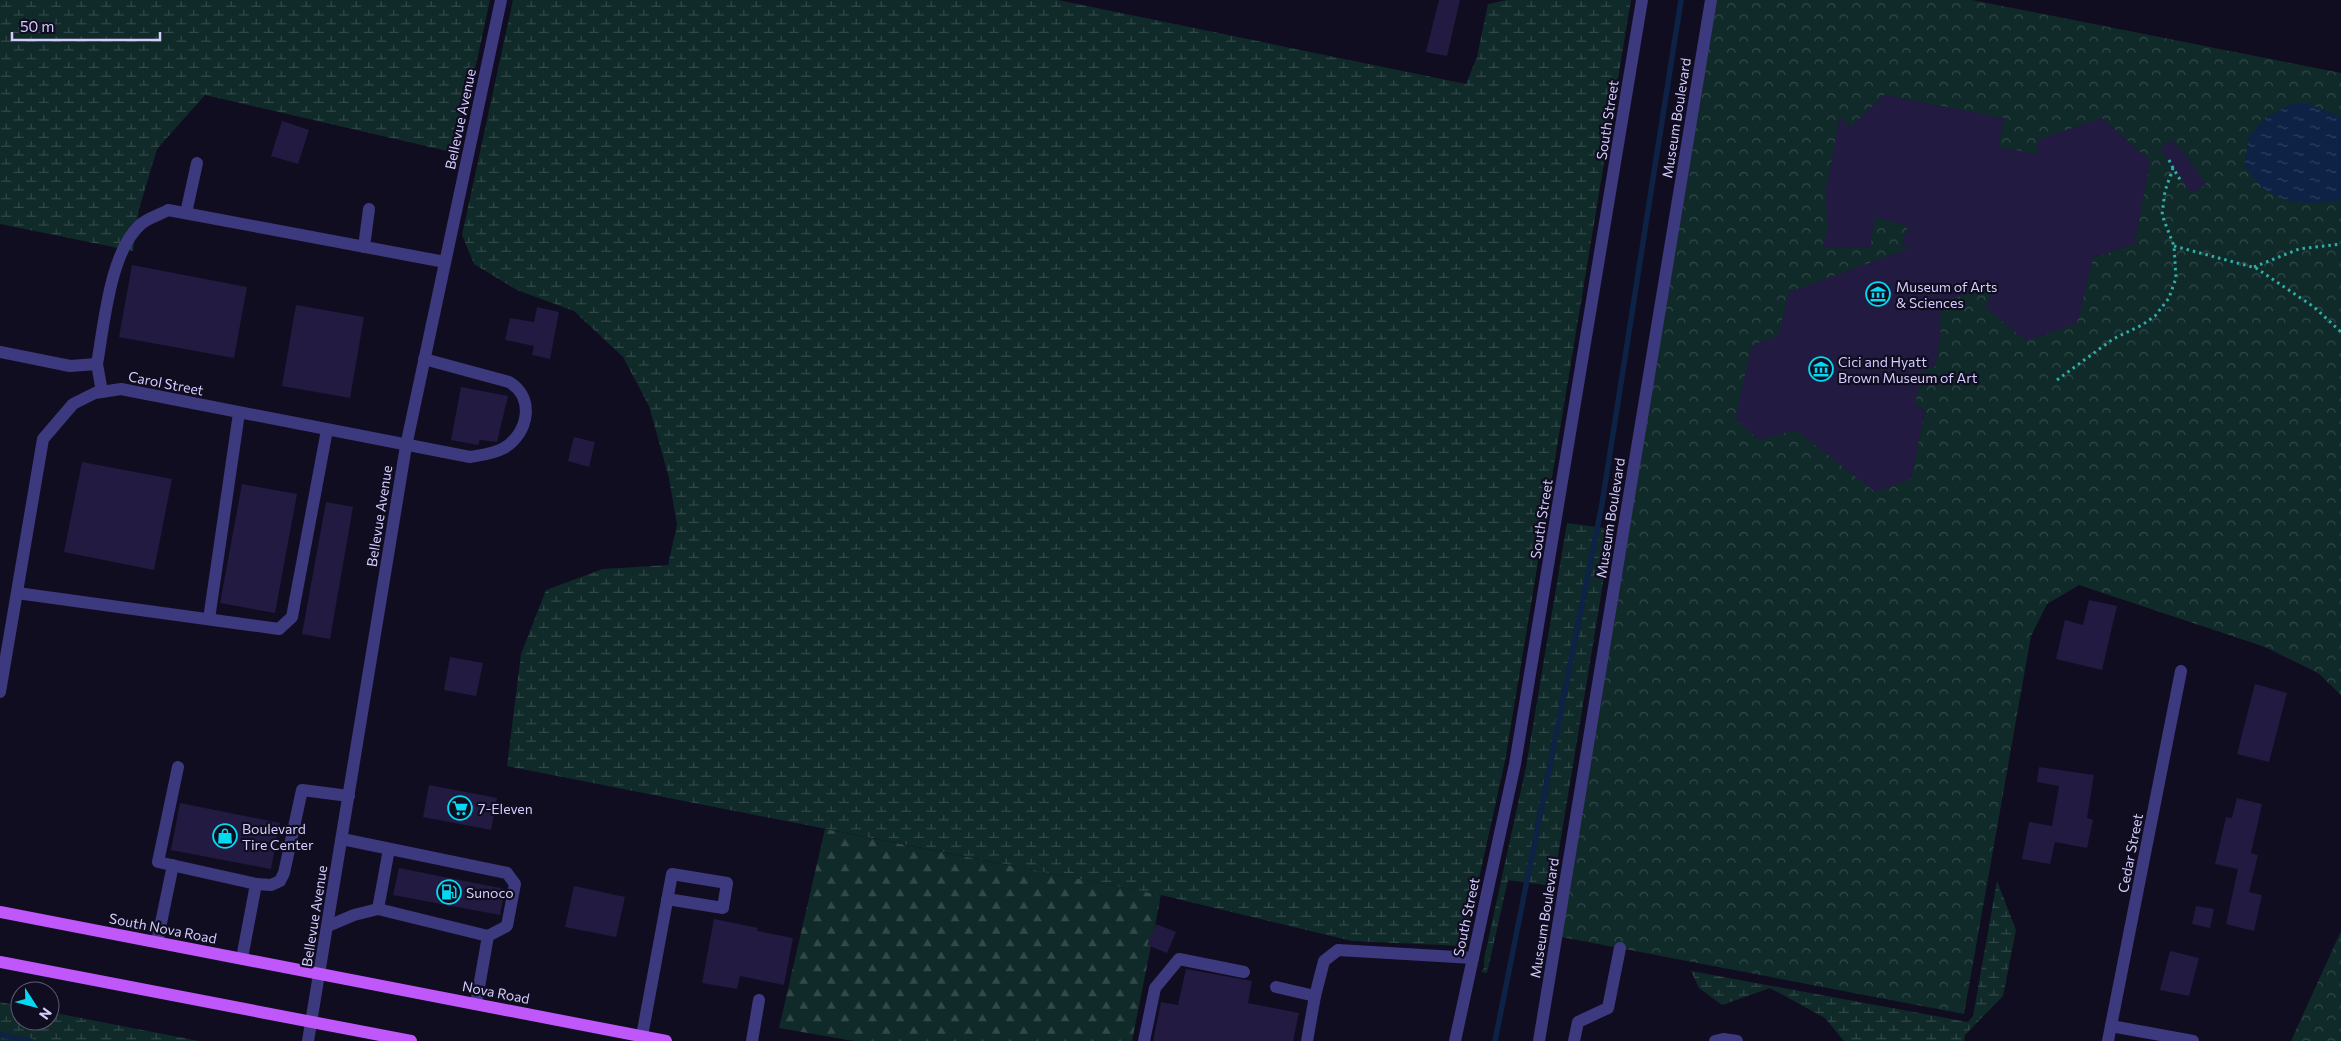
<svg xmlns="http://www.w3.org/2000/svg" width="2341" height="1041" font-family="Commissioner,sans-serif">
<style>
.forest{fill:url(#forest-firs)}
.wetland{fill:url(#wetland-marsh)}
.park{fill:url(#park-crowns)}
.water{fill:url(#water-ripples)}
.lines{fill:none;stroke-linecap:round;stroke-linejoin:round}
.stream{stroke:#0d2244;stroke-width:5.5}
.building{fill:#221a40}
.path{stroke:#30afa8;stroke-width:3;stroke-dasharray:2.5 4;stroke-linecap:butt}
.service{stroke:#3c397e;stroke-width:12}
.minor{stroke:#3c397e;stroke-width:12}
.tertiary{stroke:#3c397e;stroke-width:12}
.primary{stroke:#bf57fb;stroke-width:12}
.labels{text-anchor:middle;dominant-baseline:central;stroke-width:4.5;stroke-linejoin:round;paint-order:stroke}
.street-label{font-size:14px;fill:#d3cdfe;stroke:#110d20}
.poi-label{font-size:14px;fill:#d3cdfe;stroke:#110d20;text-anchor:start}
</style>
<defs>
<pattern id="forest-firs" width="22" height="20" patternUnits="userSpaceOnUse" patternTransform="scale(1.25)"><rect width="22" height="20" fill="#102a29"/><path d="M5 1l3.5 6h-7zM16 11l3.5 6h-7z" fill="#324849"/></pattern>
<pattern id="wetland-marsh" width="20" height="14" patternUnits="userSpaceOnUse" patternTransform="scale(1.25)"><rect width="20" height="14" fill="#102a29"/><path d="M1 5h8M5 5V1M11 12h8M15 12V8" fill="none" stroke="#324849"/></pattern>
<pattern id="park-crowns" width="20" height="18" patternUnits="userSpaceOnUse" patternTransform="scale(1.25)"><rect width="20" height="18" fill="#102a29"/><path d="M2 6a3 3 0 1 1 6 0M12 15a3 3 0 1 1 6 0" fill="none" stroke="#324849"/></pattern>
<pattern id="water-ripples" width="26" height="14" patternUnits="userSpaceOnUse" patternTransform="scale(1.25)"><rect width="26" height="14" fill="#0d2244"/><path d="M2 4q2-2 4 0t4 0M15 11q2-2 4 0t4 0" fill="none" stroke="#2f4160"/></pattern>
</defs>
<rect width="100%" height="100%" fill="#110d20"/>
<polygon class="forest" points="825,829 1161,895 1132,1041 854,1041 779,1028"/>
<g class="wetland">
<polygon points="0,0 490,0 456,156 456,153 205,95 157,149 139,209 133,251 0,224"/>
<polygon points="513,0 1058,0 1466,84 1477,57 1488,4 1507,0 1631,0 1505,761 1464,946 1352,941 1161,895 507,766 521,654 546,590 603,569 668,565 677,525 669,478 649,406 623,357 574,311 517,290 474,264 462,235"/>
<polygon points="1567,523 1612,529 1553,886 1508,880 1487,973 1481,972 1484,968 1484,959 1526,767"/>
<polygon points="1997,881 2016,930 2003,996 1965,1035 1964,1041 1844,1041 1825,1018 1770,988 1722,1005 1699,988 1691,971 1968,1022 1973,1016"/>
<polygon points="0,1002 20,1006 20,1021 50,1021 50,1012 199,1041 0,1041"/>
</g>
<g class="park">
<polygon points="1711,0 1972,0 2341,73 2341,695 2318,673 2265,647 2079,585 2047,604 2031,636 1964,1014 1556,936"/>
<polygon points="2341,931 2341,1041 2291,1041"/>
</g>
<path class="water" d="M2292,104H2309L2341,117V200C2318,204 2294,206 2272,194C2262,189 2253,176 2244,167L2249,136L2266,117Z"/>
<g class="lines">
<g class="stream">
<polyline points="0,1035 31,1041"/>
<polyline points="1495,1041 1602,504 1681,0"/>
</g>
</g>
<g class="building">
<polygon points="1439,0 1460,0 1447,56 1426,52"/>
<polygon points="1884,95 2004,118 1998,147 2037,154 2039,139 2102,118 2150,161 2135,244 2093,258 2077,323 2026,341 1986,308 1993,285 1942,302 1939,328 1941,333 1935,366 1922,371 1915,404 1925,411 1911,479 1875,492 1796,430 1759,440 1735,419 1752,345 1778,336 1789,292 1911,248 1901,248 1908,226 1875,217 1870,248 1823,248 1827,231 1826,191 1840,116 1850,128"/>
<polygon points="282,121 309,130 298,164 271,156"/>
<polygon points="2171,140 2186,156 2206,184 2192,194 2160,149"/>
<polygon points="132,265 247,287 234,358 119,337"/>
<polygon points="296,305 364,317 350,398 282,386"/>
<polygon points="537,307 559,312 550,359 532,355 534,346 505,340 510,318 534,322"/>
<polygon points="461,387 508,396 497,442 480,440 478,445 451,440"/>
<polygon points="574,437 595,442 589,467 568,461"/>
<polygon points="82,462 172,479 154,570 64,552"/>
<polygon points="242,484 297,494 275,613 220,603"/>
<polygon points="326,502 353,507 330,639 302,634"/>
<polygon points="2089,600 2117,606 2102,670 2056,659 2065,620 2083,625"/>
<polygon points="450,657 483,663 476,696 444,690"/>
<polygon points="2255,684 2287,693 2269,762 2237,754"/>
<polygon points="2039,767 2094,775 2087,818 2093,820 2087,848 2055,842 2050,864 2022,859 2029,822 2052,826 2059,786 2037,782"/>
<polygon points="429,785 497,798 491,830 423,817"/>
<polygon points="2237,798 2262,804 2251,853 2258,855 2249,892 2262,895 2254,931 2226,924 2238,869 2215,864 2226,817 2232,818"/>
<polygon points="180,803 280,823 271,869 171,850"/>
<polygon points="399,868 505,889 500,915 393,895"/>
<polygon points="574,886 625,897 616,937 565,927"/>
<polygon points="2196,906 2214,909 2210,928 2192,924"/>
<polygon points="714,919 758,928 757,931 793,938 784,985 740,976 737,989 702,983"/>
<polygon points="1156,924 1176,932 1167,953 1147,945"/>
<polygon points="2170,951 2199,958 2189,996 2160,990"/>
<polygon points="1186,969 1252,981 1248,1003 1299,1013 1293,1041 1153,1041 1161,1002 1178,1005"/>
</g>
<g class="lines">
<g class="path">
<polyline points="2169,160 2173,168"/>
<polyline points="2174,246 2256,268 2314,307 2341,332"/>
<polyline points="2254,267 2299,249 2341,244"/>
<polyline points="2057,380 2113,339 2142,325 2155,316 2169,298 2176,278 2174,246 2162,215 2165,191 2173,168 2181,181"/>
</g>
<g class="service">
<polyline points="186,213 197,163"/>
<polyline points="364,247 369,209"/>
<polyline points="0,352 70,366 97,364 102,392"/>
<path d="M97,364C104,325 110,252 140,225C147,218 160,215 168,210L445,262"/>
<polyline points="17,593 279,629 292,617 327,430"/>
<polyline points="209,619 239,413"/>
<polyline points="178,767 158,862 256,884 271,885 280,881 284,873 302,790 349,796"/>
<polyline points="342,839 507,873 515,884 507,926 488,936 476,1004"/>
<polyline points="389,849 378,909 488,936"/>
<polyline points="328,926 354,915 378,909"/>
<polyline points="157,942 173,865"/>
<polyline points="242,958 256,884"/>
<polyline points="1276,987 1315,996 1307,1041"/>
<polyline points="2111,1026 2193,1041"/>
<polyline points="642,1036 672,874 727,883 723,908 667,899"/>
<polyline points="752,1041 759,1000"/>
<polyline points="1144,1041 1155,988 1179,959 1244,972"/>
<polyline points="1574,1041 1578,1022 1608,1008 1620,948"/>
<polyline points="1715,1041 1723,1039 1737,1041"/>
</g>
<g class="minor">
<path d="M0,692L43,439L73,404L95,393L121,389L470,457C482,455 493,454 504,448C529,433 535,397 509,382L424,359"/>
<polyline points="1315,996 1324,961 1338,950 1473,958"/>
<polyline points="1455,1041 1515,764 1642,0"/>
<polyline points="1539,1041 1711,0"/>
<polyline points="2108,1041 2181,671"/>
</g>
<polyline class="tertiary" points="308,1041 406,446 501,0"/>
<g class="primary">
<polyline points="0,912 666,1041"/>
<polyline points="0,962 411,1041"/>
</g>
</g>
<defs>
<g id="museum-ring" transform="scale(1.25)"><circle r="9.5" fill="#110d20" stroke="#05d9f2" stroke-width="1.5"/><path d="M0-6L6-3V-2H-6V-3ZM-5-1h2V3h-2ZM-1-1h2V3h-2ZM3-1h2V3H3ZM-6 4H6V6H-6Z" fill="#05d9f2"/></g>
<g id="supermarket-ring" transform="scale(1.25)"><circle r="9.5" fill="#110d20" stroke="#05d9f2" stroke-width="1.5"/><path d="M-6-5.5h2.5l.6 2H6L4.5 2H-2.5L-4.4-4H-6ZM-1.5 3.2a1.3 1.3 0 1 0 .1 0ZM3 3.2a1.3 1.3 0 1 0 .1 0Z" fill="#05d9f2"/></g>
<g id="shop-ring" transform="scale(1.25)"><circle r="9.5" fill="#110d20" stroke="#05d9f2" stroke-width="1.5"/><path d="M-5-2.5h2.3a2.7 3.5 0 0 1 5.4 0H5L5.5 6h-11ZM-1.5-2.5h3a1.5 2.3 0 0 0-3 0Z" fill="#05d9f2"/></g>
<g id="fuel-ring" transform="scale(1.25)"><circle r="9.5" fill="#110d20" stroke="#05d9f2" stroke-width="1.5"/><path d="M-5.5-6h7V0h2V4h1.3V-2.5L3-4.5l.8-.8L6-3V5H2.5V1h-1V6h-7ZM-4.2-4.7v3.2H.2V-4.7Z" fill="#05d9f2"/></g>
</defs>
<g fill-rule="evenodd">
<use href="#museum-ring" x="1878" y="294"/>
<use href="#museum-ring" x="1821" y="369"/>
<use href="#supermarket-ring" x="460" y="808"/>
<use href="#shop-ring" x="225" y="836"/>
<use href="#fuel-ring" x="449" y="892"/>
</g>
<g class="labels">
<g class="street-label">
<text transform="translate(1676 118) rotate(-81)">Museum Boulevard</text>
<text transform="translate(460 119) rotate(-78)">Bellevue Avenue</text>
<text transform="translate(1607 120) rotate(-81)">South Street</text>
<text transform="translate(166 383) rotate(11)">Carol Street</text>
<text transform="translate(379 516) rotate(-81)">Bellevue Avenue</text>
<text transform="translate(1610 518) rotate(-81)">Museum Boulevard</text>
<text transform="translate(1541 519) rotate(-81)">South Street</text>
<text transform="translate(2130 853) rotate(-79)">Cedar Street</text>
<text transform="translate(314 916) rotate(-81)">Bellevue Avenue</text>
<text transform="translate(1466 917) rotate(-78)">South Street</text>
<text transform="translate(1544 918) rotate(-81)">Museum Boulevard</text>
<text transform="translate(163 928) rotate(11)">South Nova Road</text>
<text transform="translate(496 992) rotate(11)">Nova Road</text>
</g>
<g class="poi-label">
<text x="1896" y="286">Museum of Arts<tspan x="1896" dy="16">&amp; Sciences</tspan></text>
<text x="1838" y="361">Cici and Hyatt<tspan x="1838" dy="16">Brown Museum of Art</tspan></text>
<text x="478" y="808">7-Eleven</text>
<text x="242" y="828">Boulevard<tspan x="242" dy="16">Tire Center</tspan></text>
<text x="466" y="892">Sunoco</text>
</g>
</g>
<g transform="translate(35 1006) rotate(126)"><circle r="24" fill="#110d20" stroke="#5f5a79"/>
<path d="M0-4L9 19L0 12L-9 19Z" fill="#05d9f2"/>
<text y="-8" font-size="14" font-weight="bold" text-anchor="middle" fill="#d3cdfe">N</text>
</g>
<path d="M12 32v8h148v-8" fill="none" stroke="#d3cdfe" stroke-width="2.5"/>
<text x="20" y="32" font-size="15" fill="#d3cdfe" stroke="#110d20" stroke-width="4" paint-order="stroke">50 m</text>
</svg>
